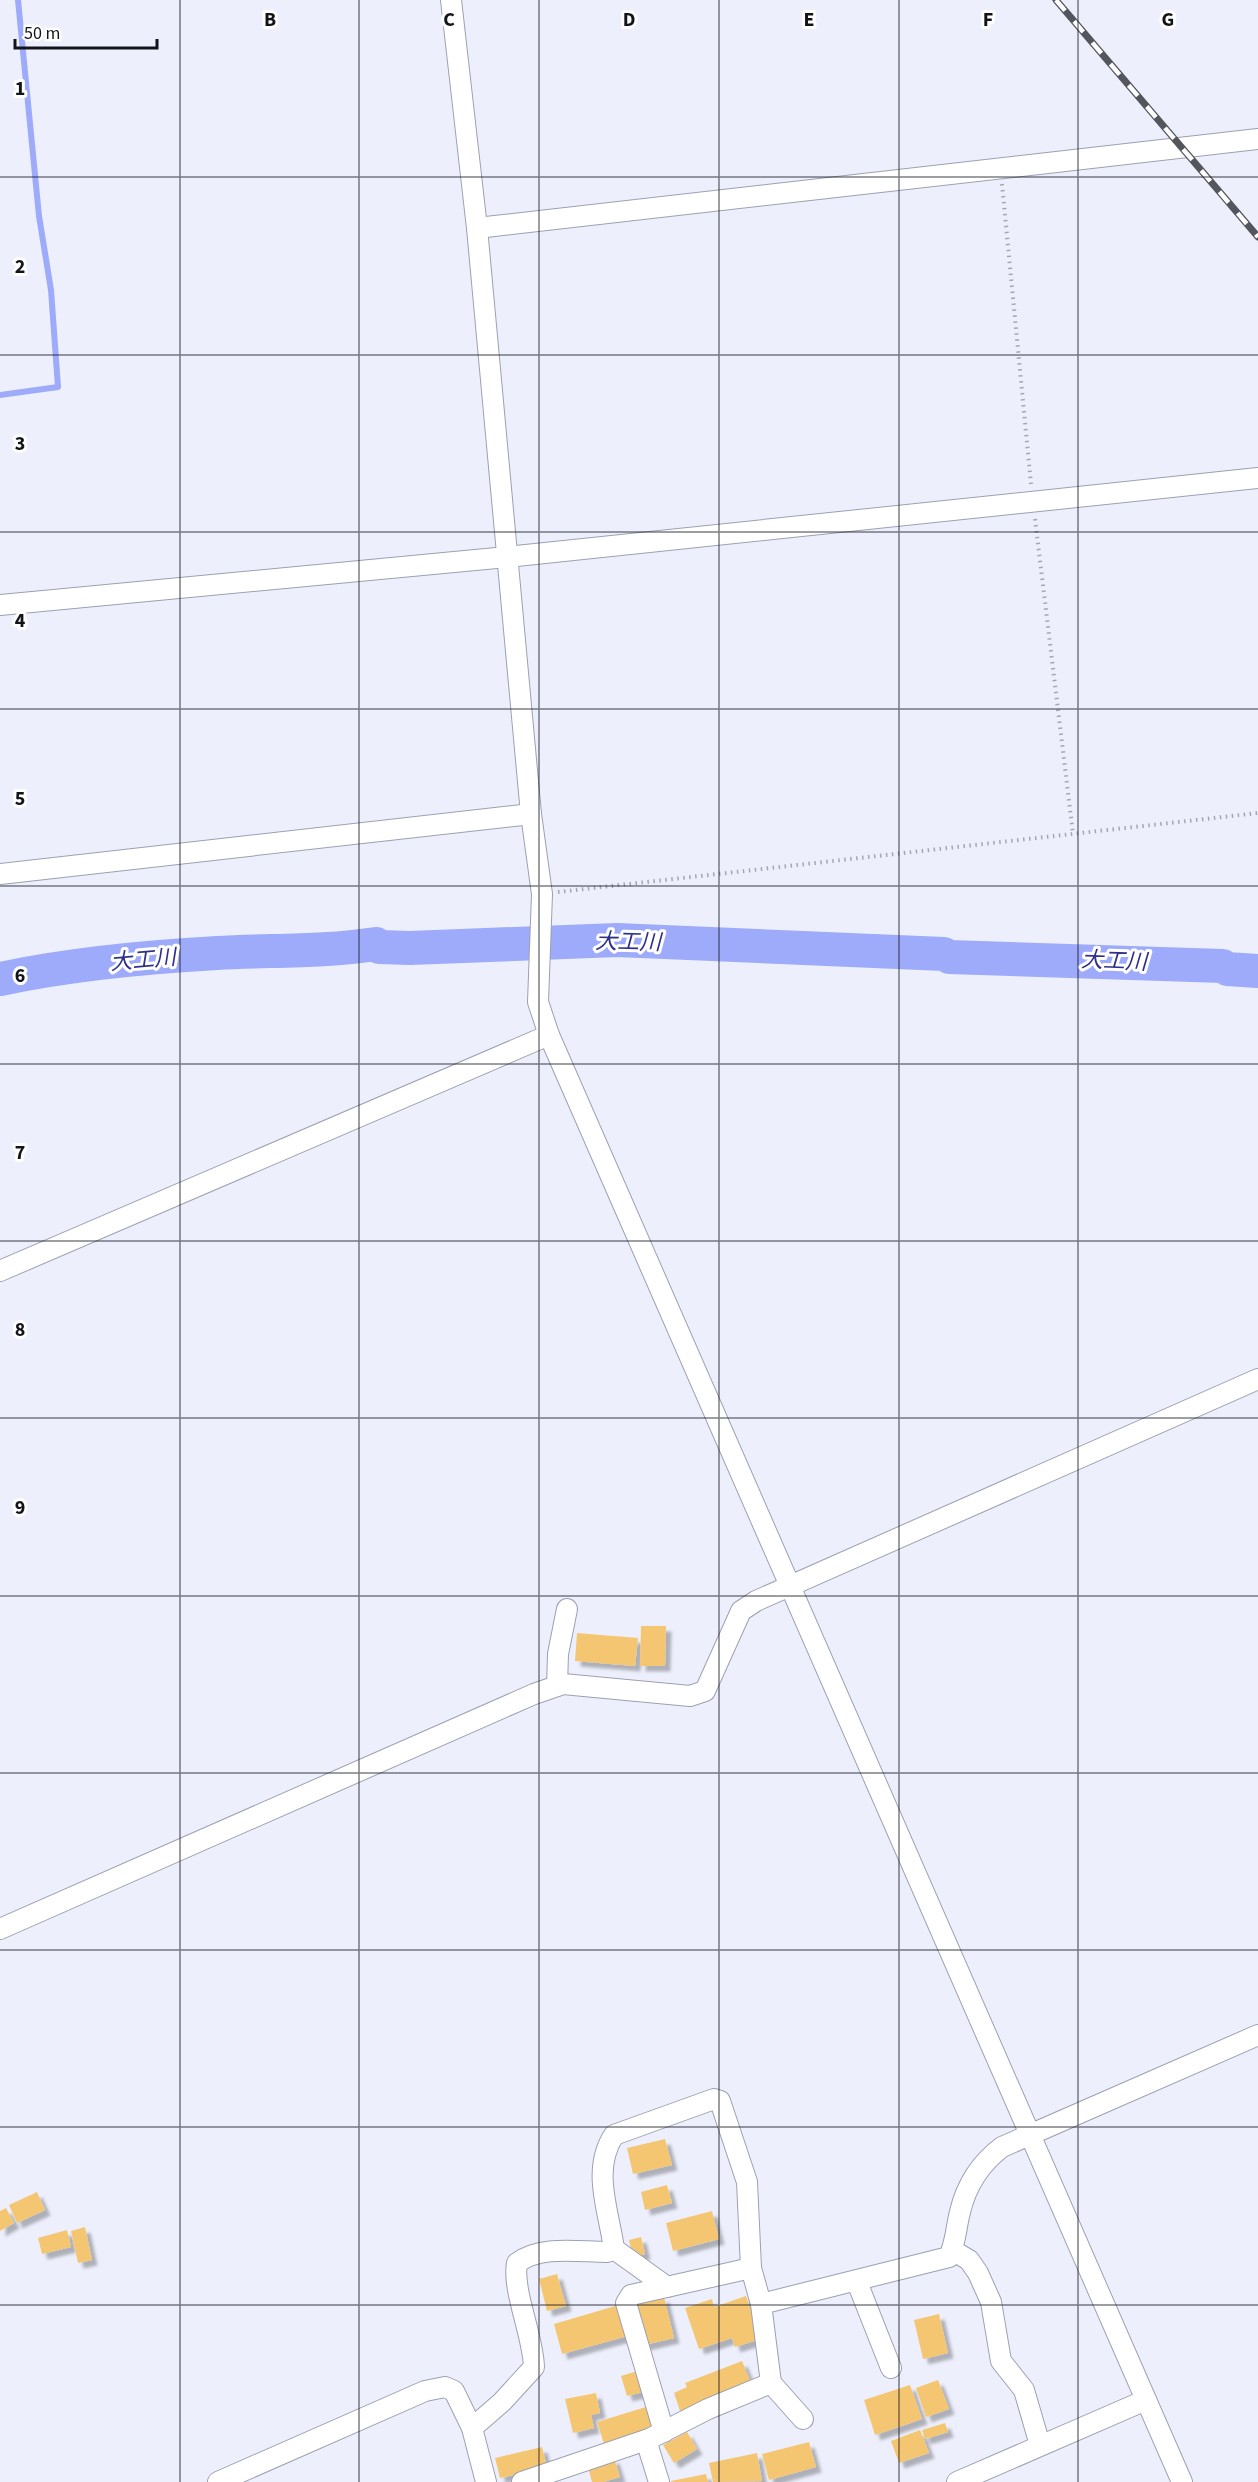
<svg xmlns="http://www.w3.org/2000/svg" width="1258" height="2482" font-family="'Source Sans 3','Noto Sans JP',sans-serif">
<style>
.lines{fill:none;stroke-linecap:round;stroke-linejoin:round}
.stream{stroke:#9eabfb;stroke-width:6}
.river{stroke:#9eabfb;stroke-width:34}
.building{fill:#f5c672;filter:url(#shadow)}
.minor-casing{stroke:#9ca0b2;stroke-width:22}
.path{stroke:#a4a7b1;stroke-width:4;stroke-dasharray:1.5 4.5;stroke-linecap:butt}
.minor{stroke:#fff;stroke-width:20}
.rail-casing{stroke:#54565e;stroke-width:7}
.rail{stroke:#fff;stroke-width:4.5;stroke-dasharray:14;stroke-linecap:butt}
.grid{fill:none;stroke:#13141b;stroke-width:1.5;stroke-opacity:0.55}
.labels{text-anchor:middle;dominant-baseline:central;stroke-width:6;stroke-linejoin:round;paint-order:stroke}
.water-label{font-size:22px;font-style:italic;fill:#2f308a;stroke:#fff}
.grid-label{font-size:20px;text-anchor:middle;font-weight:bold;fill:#13141b;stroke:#fff;stroke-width:6;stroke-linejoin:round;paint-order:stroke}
</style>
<defs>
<filter id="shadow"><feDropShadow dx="5.5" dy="5.5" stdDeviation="1.5" flood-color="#0004"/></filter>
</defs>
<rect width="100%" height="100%" fill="#edf0fc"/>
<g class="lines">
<polyline class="stream" points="0,395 58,387 51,290 39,216 18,0"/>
<path class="river" d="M0,979C71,964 145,957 217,953C270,950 323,952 376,944L379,947L410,948L617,940L944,954L949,957L1223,966L1227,969L1258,971"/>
</g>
<g class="building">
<polygon points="641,1626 666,1626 665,1666 640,1666"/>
<polygon points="577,1633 638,1638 635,1666 575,1661"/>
<polygon points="665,2139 672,2165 633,2174 627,2148"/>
<polygon points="667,2185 672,2203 645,2210 641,2192"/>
<polygon points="37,2192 45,2210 17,2223 9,2205"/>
<polygon points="6,2208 14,2223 0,2231 0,2211"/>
<polygon points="712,2211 719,2239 673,2251 666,2223"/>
<polygon points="85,2227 92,2260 78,2263 71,2231"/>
<polygon points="67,2230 71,2247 42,2254 38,2238"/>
<polygon points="641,2237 645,2254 633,2257 629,2240"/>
<polygon points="557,2274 566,2306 547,2311 539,2279"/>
<polygon points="746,2296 760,2339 735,2347 732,2338 699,2349 685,2308 712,2299 714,2307"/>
<polygon points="664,2297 674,2338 644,2345 634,2304"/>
<polygon points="622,2304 631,2335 562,2354 554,2324"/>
<polygon points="939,2314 948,2353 923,2359 914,2320"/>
<polygon points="742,2361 753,2388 680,2411 674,2393 687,2387 685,2383"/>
<polygon points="641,2370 647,2391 627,2396 621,2376"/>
<polygon points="938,2380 949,2409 926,2417 916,2388"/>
<polygon points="910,2385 922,2419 875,2435 864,2400"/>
<polygon points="596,2393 600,2413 591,2415 594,2428 573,2433 565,2399"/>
<polygon points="649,2406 657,2431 605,2447 597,2422"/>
<polygon points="945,2423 948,2432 925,2439 922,2430"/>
<polygon points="920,2430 929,2453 899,2463 891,2441"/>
<polygon points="687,2432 697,2449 674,2463 663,2445"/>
<polygon points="809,2442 816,2467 769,2480 762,2454"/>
<polygon points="542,2447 547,2467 500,2478 495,2458"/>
<polygon points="757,2453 762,2481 713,2482 709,2463"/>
<polygon points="614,2458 620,2477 603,2482 592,2482 588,2467"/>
<polygon points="706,2474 708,2482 671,2482 671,2481"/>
</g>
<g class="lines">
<g class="minor-casing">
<g id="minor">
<polyline points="451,0 477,228 531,814 542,894 538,1002 549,1035 1182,2482"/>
<polyline points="477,228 1258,139"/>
<polyline points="0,605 507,557 1258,478"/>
<polyline points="0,874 531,814"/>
<polyline points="0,1271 549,1035"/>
<polyline points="557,1686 558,1654 567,1609"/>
<polyline points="0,1929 534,1694 563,1684 690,1696 705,1691 741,1611 756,1601 1258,1379"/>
<polyline points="614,2249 667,2287"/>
<polyline points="952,2250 969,2260 978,2273 991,2302 1001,2361 1024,2390 1040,2445"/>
<polyline points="857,2282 891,2368"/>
<path d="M761,2304L949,2257C956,2242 956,2227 960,2212C966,2186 981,2163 1002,2147L1258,2035"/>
<polyline points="771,2383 803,2419"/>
<path d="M472,2428L502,2402L534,2367C533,2335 512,2290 517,2263C541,2245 578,2252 607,2252L614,2249C609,2211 591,2170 614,2135L714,2099L720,2101L747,2182L751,2268L761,2304L771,2383L708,2409L649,2439L522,2482"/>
<polyline points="664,2432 626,2303 631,2295 751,2268"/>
<polyline points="646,2440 659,2482"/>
<polyline points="218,2482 425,2391 445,2387 454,2391 472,2428 486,2482"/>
<polyline points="957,2482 1146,2400"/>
</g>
</g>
<g class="path">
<polyline points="1002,184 1031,484"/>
<polyline points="1035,519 1073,834"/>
<polyline points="558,892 1258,813"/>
</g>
<use href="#minor" class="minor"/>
<g class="rail-casing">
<polyline id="rail" points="1056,0 1258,237"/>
</g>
<use href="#rail" class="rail"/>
</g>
<path class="grid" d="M180,0V2482M359,0V2482M539,0V2482M719,0V2482M899,0V2482M1078,0V2482M0,177H1258M0,355H1258M0,532H1258M0,709H1258M0,886H1258M0,1064H1258M0,1241H1258M0,1418H1258M0,1596H1258M0,1773H1258M0,1950H1258M0,2127H1258M0,2305H1258"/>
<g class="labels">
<g class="water-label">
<text transform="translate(628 942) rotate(1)">大工川</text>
<text transform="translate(143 960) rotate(-5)">大工川</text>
<text transform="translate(1114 961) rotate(2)">大工川</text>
</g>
</g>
<g class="grid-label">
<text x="270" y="26">B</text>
<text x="449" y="26">C</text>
<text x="629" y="26">D</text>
<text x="809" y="26">E</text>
<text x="988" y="26">F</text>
<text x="1168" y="26">G</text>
<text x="20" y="95">1</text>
<text x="20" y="273">2</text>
<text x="20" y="450">3</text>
<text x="20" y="627">4</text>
<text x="20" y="805">5</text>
<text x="20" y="982">6</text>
<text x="20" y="1159">7</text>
<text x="20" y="1336">8</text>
<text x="20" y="1514">9</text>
</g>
<path d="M15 39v9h142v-9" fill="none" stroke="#13141b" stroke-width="3"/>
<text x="24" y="39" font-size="18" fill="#13141b" stroke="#ffffff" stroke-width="4.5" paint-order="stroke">50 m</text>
</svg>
